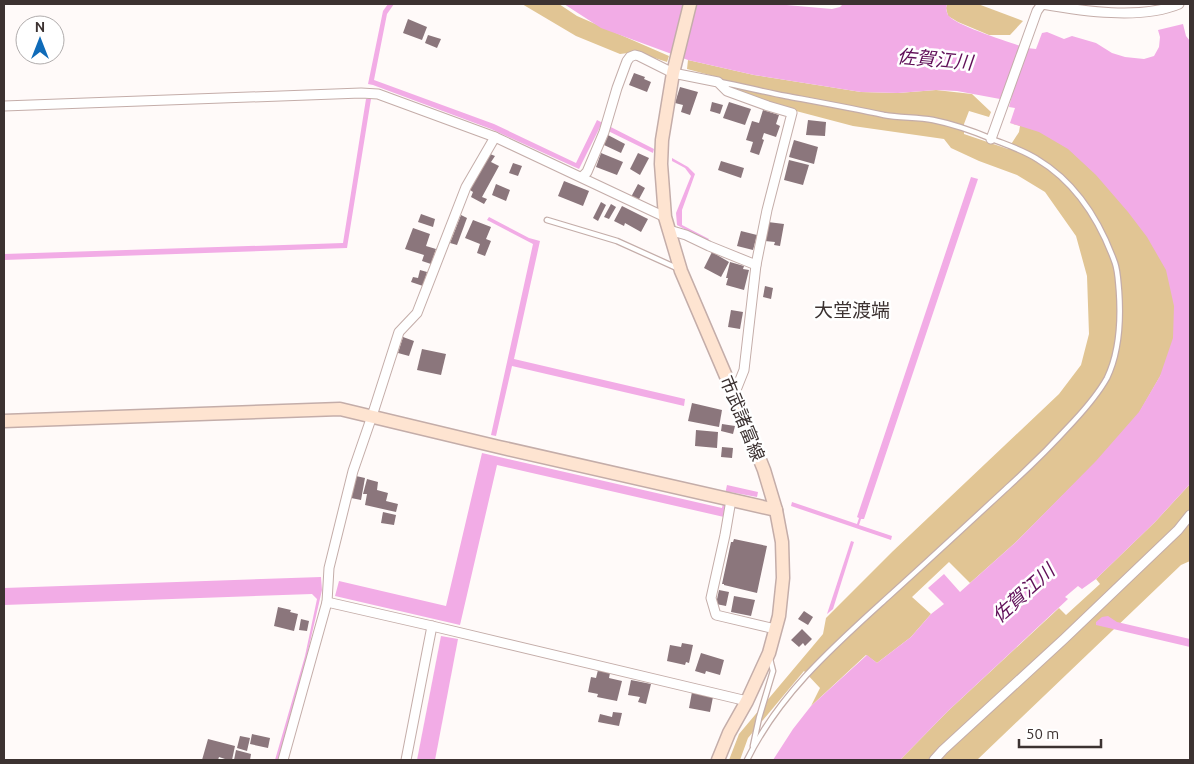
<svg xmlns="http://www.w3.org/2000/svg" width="1194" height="764" font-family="Ubuntu,'Noto Sans JP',sans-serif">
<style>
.green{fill:#e1c594}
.water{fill:#f2ace6}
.building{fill:#8b767c}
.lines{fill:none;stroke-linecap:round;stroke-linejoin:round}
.lane-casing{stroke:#c4ada9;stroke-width:7}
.street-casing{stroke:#c4ada9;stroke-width:11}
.secondary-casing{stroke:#c4ada9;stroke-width:15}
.lane{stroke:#fff;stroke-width:4.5}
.street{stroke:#fff;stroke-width:9}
.secondary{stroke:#fee4d1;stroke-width:12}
.labels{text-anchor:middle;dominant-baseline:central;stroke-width:5;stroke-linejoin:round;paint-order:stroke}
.street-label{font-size:18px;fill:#3c3231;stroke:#fff}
.water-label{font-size:19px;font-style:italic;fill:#600f58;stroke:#fff}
.neighbourhood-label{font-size:19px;fill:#3c3231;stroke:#fff}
</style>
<rect width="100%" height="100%" fill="#fffaf9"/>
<g class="green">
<polygon points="522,4 559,4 577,16 669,56 667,62 636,52 620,54 576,36"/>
<polygon points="947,4 978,4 1023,21 1010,35 989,35 958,22 948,16 946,8"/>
<polygon points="688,60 754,75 861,92 898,93 936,90 972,94 991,112 989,117 969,111 964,124 964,134 1008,149 1019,132 1020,126 1010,123 1076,137 1177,273 1178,345 1131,427 1016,542 970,583 949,562 912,597 931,614 911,637 877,663 866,655 811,706 820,688 804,671 748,738 740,760 729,760 739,734 823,634 826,618 892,552 1059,394 1081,365 1089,334 1087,276 1076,236 1045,192 1017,175 979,161 951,148 944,139 853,126 796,111 728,89 721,78 687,69"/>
<polygon points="1190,484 1190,561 1181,565 977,760 900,760 948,711 1059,608 1066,615 1100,584 1096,579 1155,522"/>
</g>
<g class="water">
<polygon points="388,4 394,4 387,14 374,80 494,124 576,163 597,120 654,149 653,153 600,127 579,169 491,129 373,85 368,84 383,11"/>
<path d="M564,4H775L832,9L840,7L843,4H947C946,8 946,11 948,15C954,25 1007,41 1020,46L1000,99L957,91L936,90L898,93L861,92L754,75L688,60L601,28Z"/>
<polygon points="1183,24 1186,36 1190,41 1190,484 1155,522 1096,579 1082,589 1078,586 1065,597 1068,599 948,711 900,760 773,760 793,729 811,706 867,655 877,663 911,637 931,614 944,604 928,588 944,574 960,592 1016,542 1096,461 1139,412 1160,376 1173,338 1174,306 1166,270 1147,237 1128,212 1096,175 1068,149 1039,132 1010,123 1015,108 1009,107 1017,75 1027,48 1036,49 1042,33 1047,32 1064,39 1072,36 1096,43 1112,53 1125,57 1144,59 1154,56 1159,47 1160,37 1158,30"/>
<polygon points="366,99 371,99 347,248 4,260 4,254 343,243"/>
<polygon points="672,158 688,167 695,174 682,210 682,225 709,239 707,241 677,225 676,213 691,176 685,168 672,161"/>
<polygon points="971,177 978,179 864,519 861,519 859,525 892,536 891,540 791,506 792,502 857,524 859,518 857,517"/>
<polygon points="489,217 529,238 540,241 514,359 685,399 684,406 512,366 496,436 491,435 533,244 487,220"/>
<polygon points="482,453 722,508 727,485 758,492 757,497 730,492 724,517 497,465 460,625 335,596 339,581 446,606"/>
<polygon points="851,541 854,542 833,609 827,614"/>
<polygon points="321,577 322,590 307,655 278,760 275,760 305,656 317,599 312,594 4,605 4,588"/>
<polygon points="1108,616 1117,622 1190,639 1190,647 1096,625 1096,622 1102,617"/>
<polygon points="441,636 458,639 435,760 417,760"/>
</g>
<g class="building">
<polygon points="408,19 427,27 422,40 403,33"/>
<polygon points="428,35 441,39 437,48 425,43"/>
<polygon points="634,73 645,77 644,79 651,82 647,92 629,85"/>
<polygon points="680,87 698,92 690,115 681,112 683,105 675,103"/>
<polygon points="712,102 723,105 720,114 710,111"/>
<polygon points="729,102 751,109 745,125 723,118"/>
<polygon points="763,110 779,115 776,124 780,126 776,137 764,133 762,139 764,140 759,155 750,152 753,142 746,140 752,121 759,123"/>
<polygon points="808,120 826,122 825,136 806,135"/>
<polygon points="608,135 625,144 621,153 604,145"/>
<polygon points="794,140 818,147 814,164 789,157"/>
<polygon points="601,153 623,162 617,175 596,167"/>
<polygon points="638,153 649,158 640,175 630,169"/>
<polygon points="490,154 495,156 491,162 499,166 482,197 487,199 484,204 471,197 473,192 470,190"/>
<polygon points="789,160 809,165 803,185 784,180"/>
<polygon points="721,161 744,168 741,178 718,170"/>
<polygon points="513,163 522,166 518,176 509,173"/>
<polygon points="564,181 589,191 583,206 558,196"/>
<polygon points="496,184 510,190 506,201 492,195"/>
<polygon points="638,184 645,188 638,201 631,197"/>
<polygon points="601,202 606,205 598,221 593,218"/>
<polygon points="611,204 616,207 609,219 604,217"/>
<polygon points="622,206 648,219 641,232 625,223 624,226 614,221"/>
<polygon points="421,214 435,219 433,227 418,222"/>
<polygon points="461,215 467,218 457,245 450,243"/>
<polygon points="473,220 491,227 486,239 491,241 485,256 477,253 480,244 465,238"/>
<polygon points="768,222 784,224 780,246 774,245 775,242 765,241"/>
<polygon points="413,228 430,234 426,246 436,249 431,264 422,261 424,255 405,249"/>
<polygon points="741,231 757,235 753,250 737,246"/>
<polygon points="712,252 729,262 721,277 704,268"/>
<polygon points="730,262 744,266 743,269 749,270 744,290 726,285 728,278 726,278"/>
<polygon points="420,270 427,272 423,286 411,282 413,277 418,278"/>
<polygon points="765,286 773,288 771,299 763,297"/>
<polygon points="731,310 743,312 740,329 728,327"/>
<polygon points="403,337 414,341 409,356 398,353"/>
<polygon points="422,349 446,354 441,375 417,370"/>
<polygon points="692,403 722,410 719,427 688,421"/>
<polygon points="722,424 735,426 733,434 721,431"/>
<polygon points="696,430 718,432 717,448 695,446"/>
<polygon points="722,447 733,448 732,458 721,457"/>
<polygon points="356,476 365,478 361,500 351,498"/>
<polygon points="367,479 378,482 377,490 388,493 386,501 398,504 396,512 365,505 367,494 363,494"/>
<polygon points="383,512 396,515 394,525 381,523"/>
<polygon points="734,539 767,546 757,593 724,585 724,584 722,584 731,542 733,542"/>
<polygon points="719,590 729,592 726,606 716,604"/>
<polygon points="734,596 755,600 751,616 731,612"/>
<polygon points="278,607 291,610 290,612 298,614 294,631 274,626"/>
<polygon points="804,611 813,617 808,625 798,619"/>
<polygon points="301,619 309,621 307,631 299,630"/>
<polygon points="802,629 812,639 805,646 803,643 799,647 791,640"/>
<polygon points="682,643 693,645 689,663 686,662 685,665 667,661 670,645 681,647"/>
<polygon points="701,653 724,660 720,675 706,671 705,674 695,671"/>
<polygon points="598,670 610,673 609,678 622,681 617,701 597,697 598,694 588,692 591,677 596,678"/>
<polygon points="631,680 651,684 646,704 638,702 640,697 628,695"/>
<polygon points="692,692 713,697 710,712 689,708"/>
<polygon points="613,712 622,713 619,726 598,722 600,714 612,717"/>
<polygon points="252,734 270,738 268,748 250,744"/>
<polygon points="240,736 250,738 247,751 237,748"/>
<polygon points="208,739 235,746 232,760 224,760 225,759 219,757 218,760 202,760"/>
<polygon points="236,750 251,754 250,760 234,760"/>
</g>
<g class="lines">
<g class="lane-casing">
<g id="lane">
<path d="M720,82C742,86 764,92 786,96C818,102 851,108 884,115C900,118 917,117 933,120C953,124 973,131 992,139C1007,145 1023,150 1037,159C1077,183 1100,221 1115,263C1118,272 1118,281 1119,291C1121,320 1120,351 1107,378C1098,394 1086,408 1073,422C1053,444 1032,465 1010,485C970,522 929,560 888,597C834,646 779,694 747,760"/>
<polyline points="547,220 617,241 679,269"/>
<polyline points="753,746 759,718 773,671 770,659"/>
</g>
</g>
<g class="street-casing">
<g id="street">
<polyline points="4,106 361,93 378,94 495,137 665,217"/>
<path d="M991,139L1037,11L1042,4C1082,11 1141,20 1179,4"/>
<polyline points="582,177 587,172 604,132 617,88 627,61 630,57 635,55 639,56 673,73 718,82 727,91 768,106 792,113 767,210 756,265 744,370 734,395"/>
<polyline points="669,230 686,235 709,246 756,265"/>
<polyline points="731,500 725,535 711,598 716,615 775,629"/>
<polyline points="327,602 432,626 747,701"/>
<polyline points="283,760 327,602 329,568 353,471 372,416 399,332 417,313 466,187 495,137"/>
<polyline points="406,760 432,626"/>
<polyline points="934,760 943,750 1064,639 1178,530 1190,515"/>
</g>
</g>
<g class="secondary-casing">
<g id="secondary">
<polyline points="690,4 673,73 662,140 661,164 665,217 681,271 734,395 764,470 776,510 782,542 783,578 779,616 769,653 747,701 729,733 718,760"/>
<polyline points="4,421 340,409 499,447 776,510"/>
</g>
</g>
<use href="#lane" class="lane"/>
<use href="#street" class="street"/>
<use href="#secondary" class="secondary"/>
</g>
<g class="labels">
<g class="street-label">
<text transform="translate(743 418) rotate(68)">市武諸富線</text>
</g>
<g class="water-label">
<text transform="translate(935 59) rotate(5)">佐賀江川</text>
<text transform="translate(1023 593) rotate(-42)">佐賀江川</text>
</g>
<g class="neighbourhood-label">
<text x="852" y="310">大堂渡端</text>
</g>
</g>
<rect width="1194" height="764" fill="none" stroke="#3c3231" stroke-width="10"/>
<g transform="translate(40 40)"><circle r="24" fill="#ffffff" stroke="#b1adad"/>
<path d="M0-4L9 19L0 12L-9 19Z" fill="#0f6bb8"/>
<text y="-8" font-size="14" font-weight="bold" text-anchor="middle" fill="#3c3231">N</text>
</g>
<path d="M1019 739v8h82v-8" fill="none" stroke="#3c3231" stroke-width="2.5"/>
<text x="1026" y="739" font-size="15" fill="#3c3231" stroke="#ffffff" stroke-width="4" paint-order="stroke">50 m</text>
</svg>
